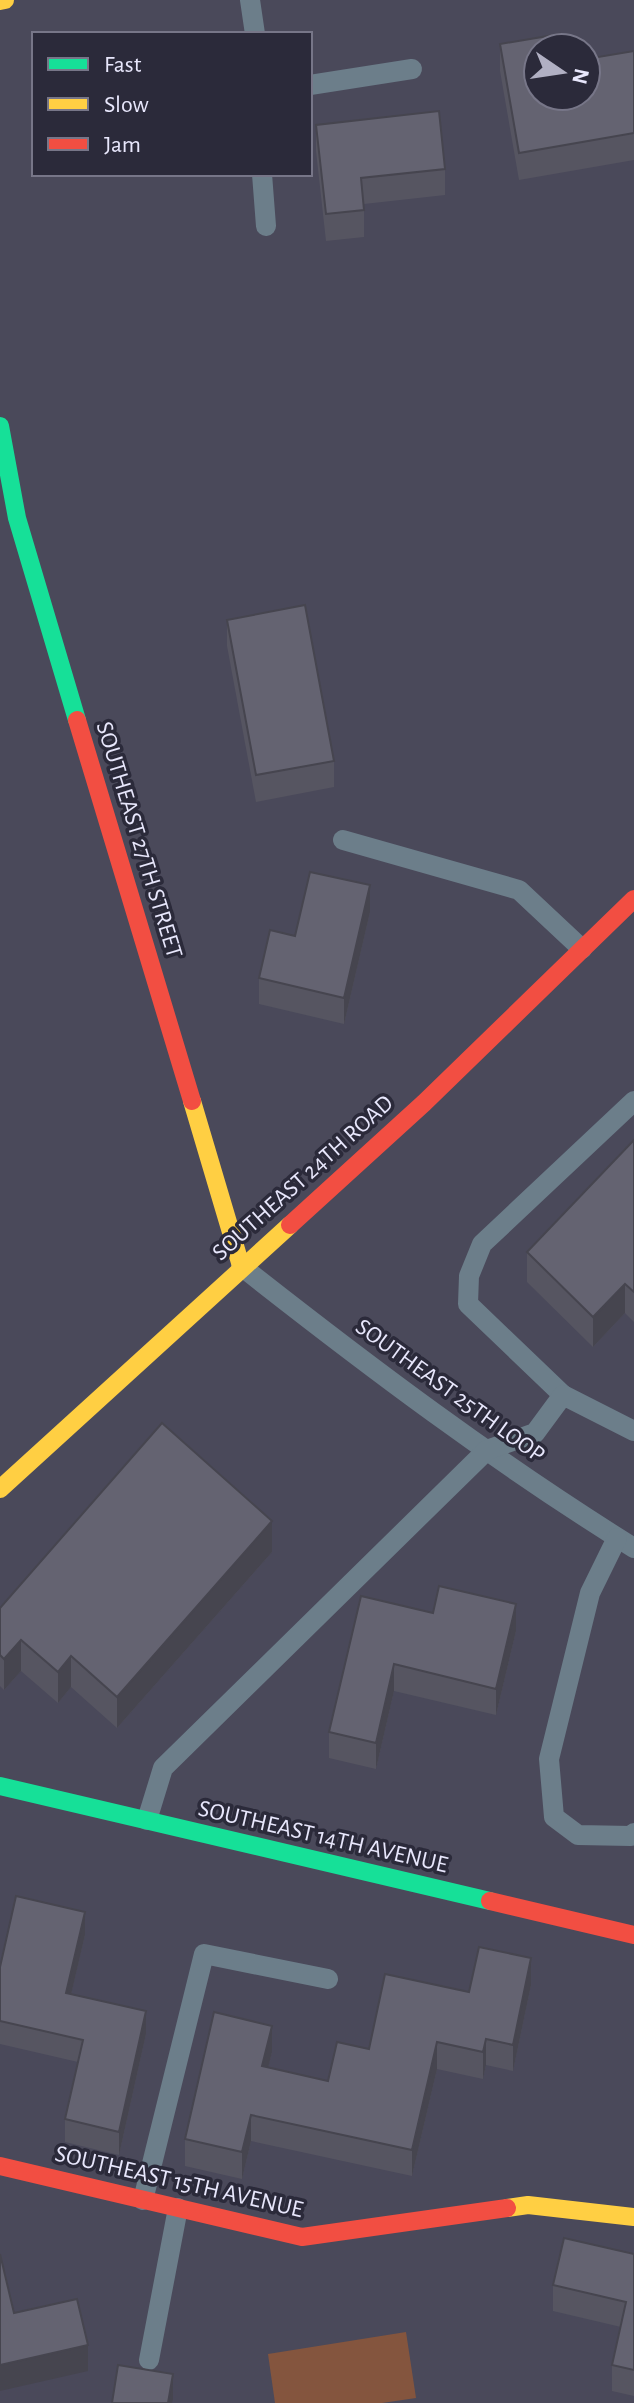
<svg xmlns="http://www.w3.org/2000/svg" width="634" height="2403" font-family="'Alegreya Sans',sans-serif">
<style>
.green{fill:#84553e}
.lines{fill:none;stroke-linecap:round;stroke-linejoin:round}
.lane{stroke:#6c7e8a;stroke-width:20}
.fast{stroke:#16e098;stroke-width:18}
.slow{stroke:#ffcf43;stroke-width:18}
.jam{stroke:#f24e42;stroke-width:18}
.wall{fill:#565561}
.shaded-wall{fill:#46454f}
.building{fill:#646371;stroke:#46454f;stroke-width:2}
.labels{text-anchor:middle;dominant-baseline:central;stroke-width:7;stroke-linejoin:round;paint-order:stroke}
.street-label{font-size:24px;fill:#e8e7fc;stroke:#2b2a3a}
</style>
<rect width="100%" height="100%" fill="#4a495a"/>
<polygon class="green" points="406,2332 416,2398 382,2403 275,2403 268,2354"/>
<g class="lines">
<g class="lane">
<polyline points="250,0 255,34"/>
<polyline points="310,85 412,69"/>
<polyline points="262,174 266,226"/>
<polyline points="343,840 519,890 582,949"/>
<path d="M241,1266C368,1366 497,1463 634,1548"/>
<polyline points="563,1395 468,1304 469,1276 482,1244 634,1101"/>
<polyline points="617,1538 590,1593 549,1759 554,1817 578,1835 631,1836 634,1833"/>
<polyline points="147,1820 163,1768 487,1450 535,1433 563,1395 634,1431"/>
<polyline points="143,2200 204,1954 328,1979"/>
<polyline points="149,2360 178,2208"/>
</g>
<g class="fast">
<polyline points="0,426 17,518 77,720"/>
<polyline points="0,1786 490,1901"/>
</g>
<g class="slow">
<polyline points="0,1 5,0"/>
<polyline points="192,1101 241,1266"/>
<polyline points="0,1489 290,1225"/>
<polyline points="507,2208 528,2205 634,2217"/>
</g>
<g class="jam">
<polyline points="77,720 192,1101"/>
<polyline points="290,1225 424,1103 634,899"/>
<polyline points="490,1901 634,1935"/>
<polyline points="0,2166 302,2237 507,2208"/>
</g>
</g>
<g class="wall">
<polygon points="500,44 538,96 634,54 634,160 519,180 500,71"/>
<polygon points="316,125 445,169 445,195 364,204 364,237 326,241 316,151"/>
<polygon points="227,620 334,761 334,787 256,802 227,646"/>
<polygon points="370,912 344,1024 259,1004 259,978"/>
<polygon points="634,1140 634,1322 625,1313 593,1347 527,1282 527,1252"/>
<polygon points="272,1552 117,1728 71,1687 58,1703 21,1671 4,1690 0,1686 0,1608"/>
<polygon points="433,1613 516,1631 496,1715 394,1691 376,1769 329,1758 329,1732"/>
<polygon points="85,1935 71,1994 146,2034 119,2155 65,2142 65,2119 78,2062 0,2044 0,1967"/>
<polygon points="531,1985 513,2071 486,2065 483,2079 437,2069 412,2176 251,2141 242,2179 185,2166 185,2139 272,2052 268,2067 328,2081 369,2049 469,1992"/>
<polygon points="634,2254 634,2396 612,2391 612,2365 621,2327 553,2311 553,2285"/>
</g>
<g class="shaded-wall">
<polygon points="370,885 370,912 344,1024 344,998"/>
<polygon points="625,1284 625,1313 593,1347 593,1317"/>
<polygon points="272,1521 272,1552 117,1728 117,1697"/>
<polygon points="516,1604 516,1631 496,1715 496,1689"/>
<polygon points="21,1640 21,1671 4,1690 4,1659"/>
<polygon points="71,1656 71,1687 58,1703 58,1672"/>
<polygon points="394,1664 394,1691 376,1769 376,1743"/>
<polygon points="85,1912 85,1935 66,2016 66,1993"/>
<polygon points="531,1958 531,1985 513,2071 513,2045"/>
<polygon points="146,2011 146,2034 119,2155 119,2132"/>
<polygon points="272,2026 272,2052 262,2092 262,2066"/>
<polygon points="486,2039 486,2065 483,2079 483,2052"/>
<polygon points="437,2042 437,2069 412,2176 412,2150"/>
<polygon points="251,2115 251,2141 242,2179 242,2152"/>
<polygon points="88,2345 88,2371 0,2391 0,2365"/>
<polygon points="173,2374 173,2399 172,2403 168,2403"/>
</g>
<g class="building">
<polygon points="560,34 563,48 538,48 538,96 586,96 586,59 634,51 634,133 519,153 500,44"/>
<polygon points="439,111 445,169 361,178 364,210 326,214 316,125"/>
<polygon points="305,605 334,761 256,775 227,620"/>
<polygon points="310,872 370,885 344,998 259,978 270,930 295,936"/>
<polygon points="634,1140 634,1292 625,1284 593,1317 527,1252"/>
<polygon points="162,1423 272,1521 117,1697 71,1656 58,1672 21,1640 4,1659 0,1655 0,1608"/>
<polygon points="439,1586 516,1604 496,1689 394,1664 376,1743 329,1732 361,1596 433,1613"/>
<polygon points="16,1896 85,1912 66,1993 146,2011 119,2132 65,2119 83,2040 0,2021 0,1967"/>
<polygon points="479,1947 531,1958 513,2045 486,2039 483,2052 437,2042 412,2150 251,2115 242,2152 185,2139 214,2012 272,2026 262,2066 328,2081 337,2042 369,2049 385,1974 469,1992"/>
<polygon points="564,2238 634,2254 634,2370 612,2365 626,2302 553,2285"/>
<polygon points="0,2254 14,2313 77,2299 88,2345 0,2365"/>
<polygon points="118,2365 173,2374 168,2403 112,2403"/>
</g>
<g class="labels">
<g class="street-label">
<text transform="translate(139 840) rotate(73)">SOUTHEAST 27TH STREET</text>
<text transform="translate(303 1178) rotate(-42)">SOUTHEAST 24TH ROAD</text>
<text transform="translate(450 1391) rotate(36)">SOUTHEAST 25TH LOOP</text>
<text transform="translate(323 1837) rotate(13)">SOUTHEAST 14TH AVENUE</text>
<text transform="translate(179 2182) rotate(13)">SOUTHEAST 15TH AVENUE</text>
</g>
</g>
<rect x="32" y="32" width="280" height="144" fill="#2b2a3a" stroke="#777688" stroke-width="2"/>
<rect x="48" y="58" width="40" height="12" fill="#16e098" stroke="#777688" stroke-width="2"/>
<text x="104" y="72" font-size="24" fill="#e8e7fc">Fast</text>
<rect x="48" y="98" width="40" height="12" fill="#ffcf43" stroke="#777688" stroke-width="2"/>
<text x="104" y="112" font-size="24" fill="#e8e7fc">Slow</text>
<rect x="48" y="138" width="40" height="12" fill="#f24e42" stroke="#777688" stroke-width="2"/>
<text x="104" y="152" font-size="24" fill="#e8e7fc">Jam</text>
<g transform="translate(562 72) rotate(103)"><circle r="38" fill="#2b2a3a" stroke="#777688" stroke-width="2"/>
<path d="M0-6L14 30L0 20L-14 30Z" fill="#b1b0c3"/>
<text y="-12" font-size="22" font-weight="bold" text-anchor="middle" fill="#e8e7fc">N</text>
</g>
</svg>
